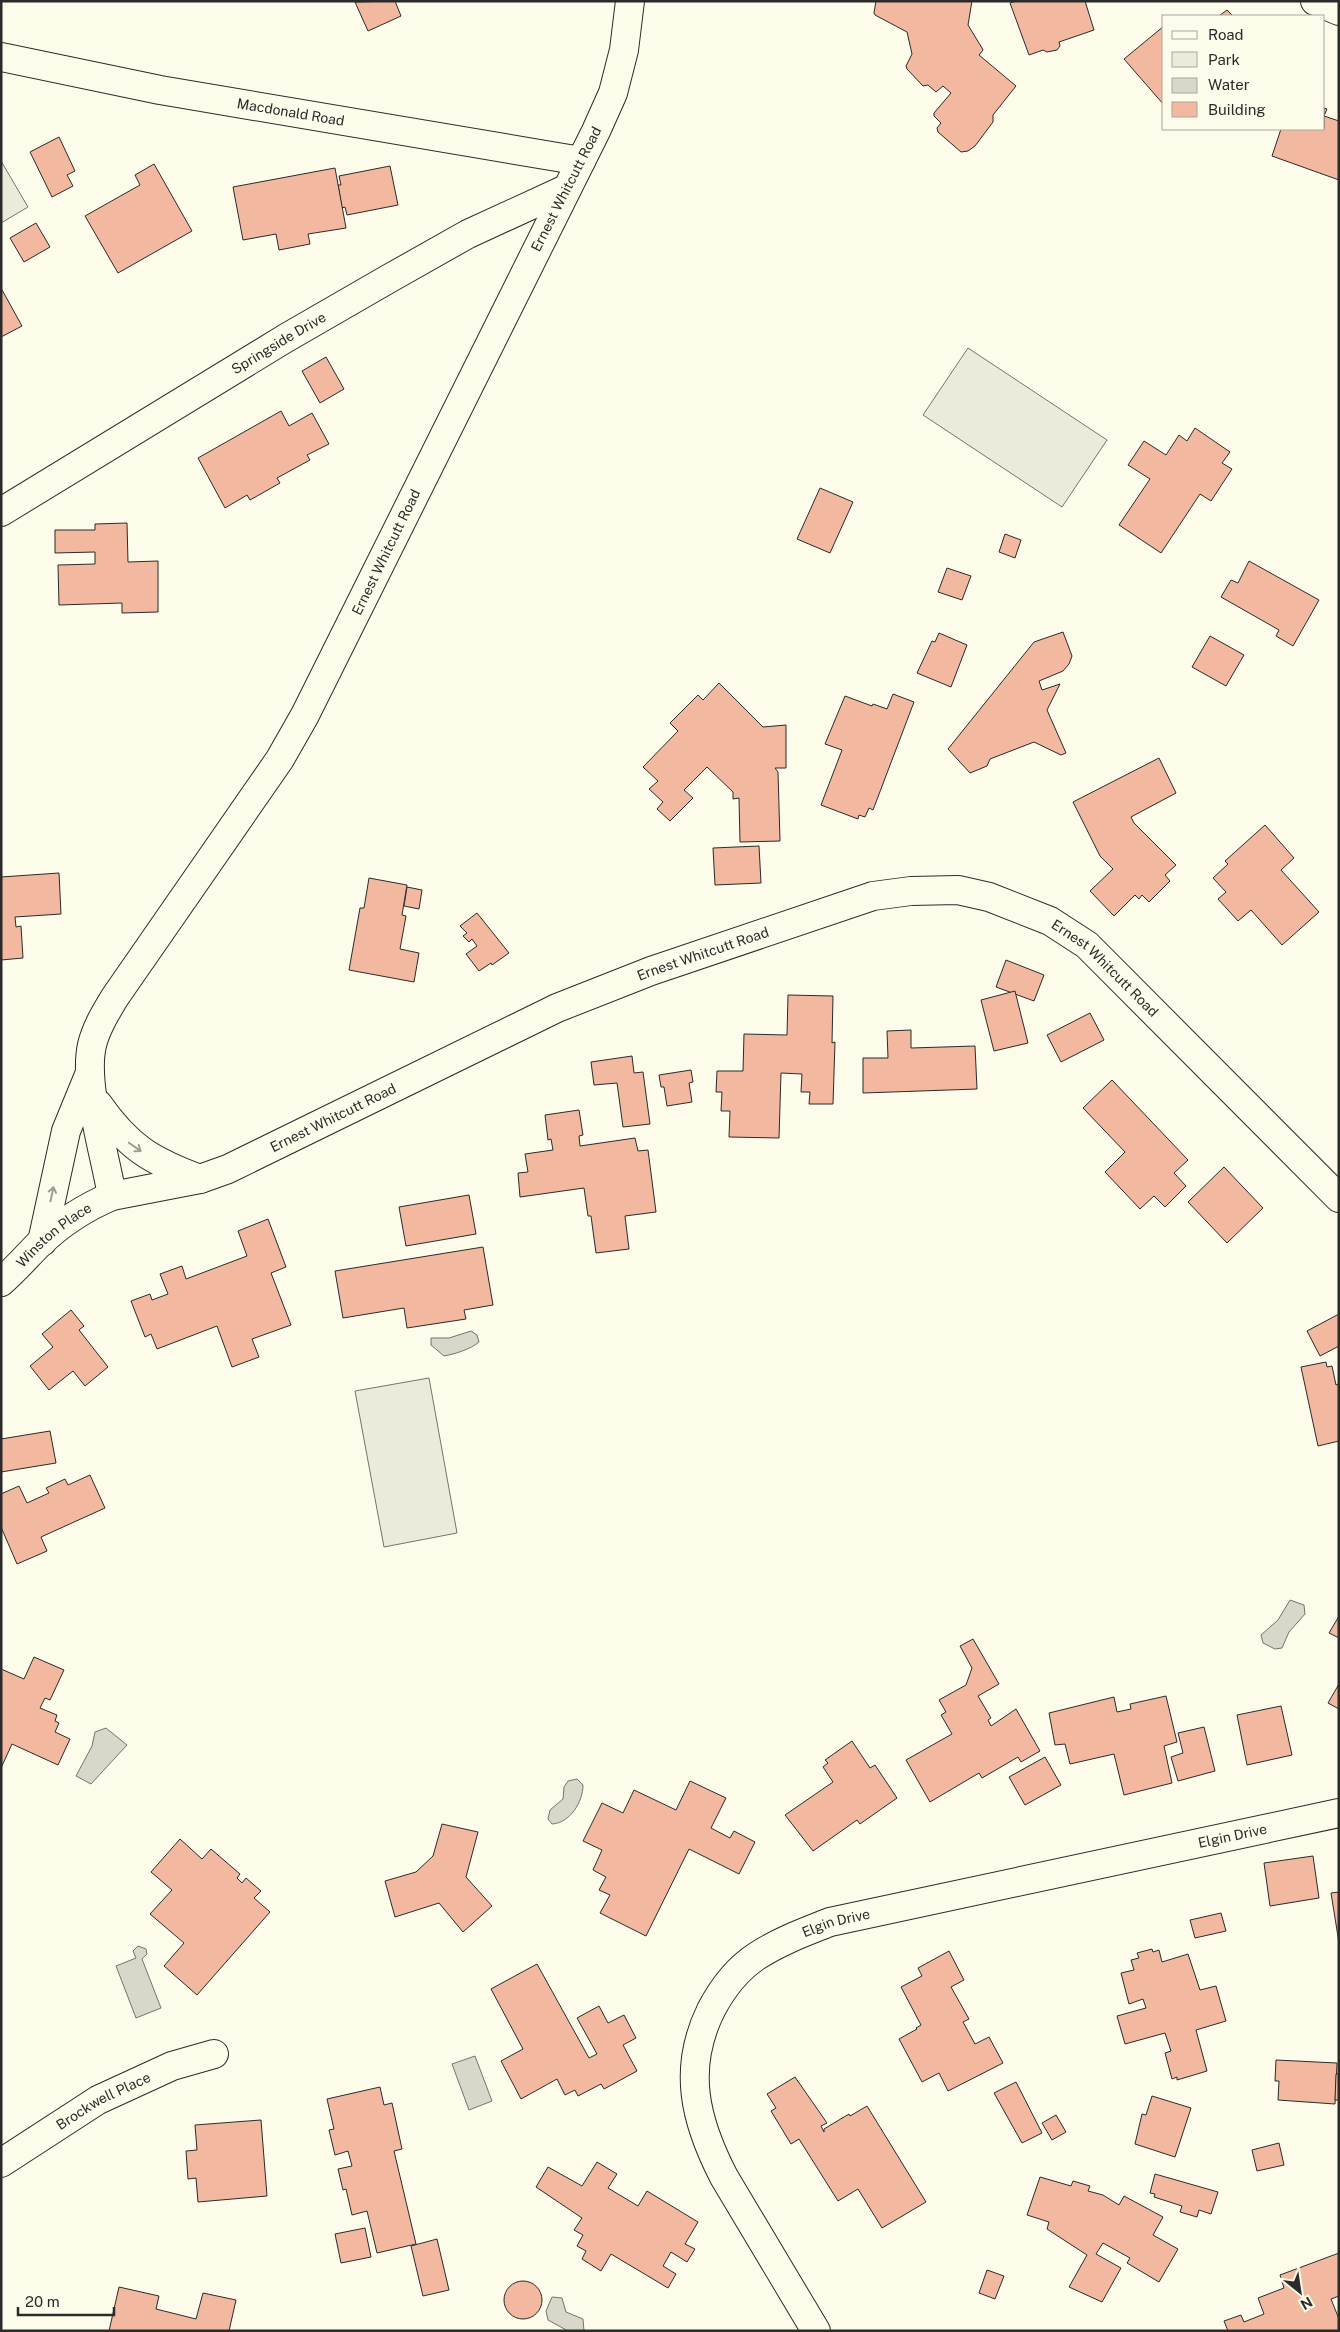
<svg xmlns="http://www.w3.org/2000/svg" width="1340" height="2332" font-family="'Public Sans',sans-serif">
<style>
.green{fill:#ecebdb;stroke:#74746e}
.water{fill:#d8d7c9;stroke:#74746e}
.building{fill:#f2b8a0;stroke:#2b2b2b}
.lines{fill:none;stroke-linecap:round;stroke-linejoin:round}
.street-casing{stroke:#2b2b2b;stroke-width:30}
.street{stroke:#fdfbea;stroke-width:28}
.oneway{stroke:#9e9d94}
.labels{text-anchor:middle;dominant-baseline:central;stroke-width:4;stroke-linejoin:round;paint-order:stroke}
.street-label{font-size:14px;fill:#2b2b2b;stroke:#fdfbea}
</style>
<rect width="100%" height="100%" fill="#fdfbea"/>
<g class="green">
<polygon points="1,161 28,207 1,223"/>
<polygon points="968,348 1107,440 1062,507 923,415"/>
<polygon points="429,1378 457,1533 384,1547 355,1391"/>
</g>
<g class="water">
<path d="M471,1331L477,1335L479,1342C471,1349 455,1354 444,1356L431,1345V1338H449Z"/>
<polygon points="1290,1600 1304,1605 1305,1614 1289,1632 1282,1648 1275,1649 1263,1643 1261,1635 1278,1620"/>
<polygon points="106,1728 127,1745 91,1784 76,1776 92,1746 95,1732"/>
<path d="M577,1779L583,1785C583,1802 570,1823 552,1824L548,1819L550,1810L563,1799L564,1787L568,1781Z"/>
<polygon points="138,1946 146,1949 147,1954 142,1959 161,2008 136,2018 116,1966 136,1958 133,1951"/>
<polygon points="475,2056 492,2101 469,2110 452,2064"/>
<polygon points="552,2297 562,2298 566,2312 583,2319 584,2331 568,2331 548,2320 546,2311"/>
</g>
<g class="building">
<polygon points="395,1 401,16 368,31 355,2"/>
<polygon points="876,1 972,1 968,25 982,48 983,50 979,55 1016,86 993,115 993,122 975,146 968,151 961,152 938,132 937,128 941,123 934,116 934,113 951,93 943,86 936,92 928,85 923,86 907,69 906,66 912,54 907,32 875,15 874,13"/>
<polygon points="1016,1 1085,1 1094,30 1059,42 1060,46 1057,50 1047,52 1043,50 1029,55 1010,3"/>
<polygon points="1227,10 1233,16 1219,16"/>
<polygon points="1164,26 1164,105 1124,59"/>
<polygon points="1324,108 1327,109 1324,116 1339,121 1339,180 1272,156 1281,129 1324,129"/>
<polygon points="59,137 75,171 67,175 73,186 52,197 30,152"/>
<polygon points="154,164 192,231 118,273 85,216 140,185 135,175"/>
<polygon points="390,166 398,205 347,215 345,207 342,208 338,185 341,185 339,176"/>
<polygon points="335,168 346,228 308,234 310,244 279,250 276,234 243,240 233,187"/>
<polygon points="36,223 50,247 24,262 10,238"/>
<polygon points="1,288 22,326 1,337"/>
<polygon points="326,357 344,389 320,403 302,371"/>
<polygon points="281,411 289,426 312,413 329,444 307,455 310,460 277,478 280,483 250,500 247,495 225,508 198,458"/>
<polygon points="1195,428 1230,452 1222,463 1232,469 1211,501 1200,494 1161,553 1119,525 1150,479 1128,465 1144,441 1166,455 1179,435 1187,441"/>
<polygon points="820,488 853,502 830,553 797,539"/>
<polygon points="127,523 128,562 158,561 158,612 122,613 122,603 59,605 58,565 95,564 95,552 55,553 55,530 95,530 95,524"/>
<polygon points="1005,534 1021,540 1015,558 999,552"/>
<polygon points="1249,561 1319,600 1293,646 1276,636 1279,630 1221,597 1231,580 1238,583"/>
<polygon points="947,568 971,576 962,600 938,592"/>
<polygon points="1063,632 1072,656 1069,664 1063,671 1039,681 1042,690 1060,684 1047,710 1066,753 1061,755 1034,742 990,759 987,766 970,773 948,749 1034,642"/>
<polygon points="939,633 967,645 951,687 917,673 932,641 935,642"/>
<polygon points="1210,636 1244,655 1226,686 1192,667"/>
<polygon points="719,683 763,727 786,725 786,768 775,768 778,772 780,841 740,842 739,798 733,799 733,792 707,767 684,790 693,798 670,821 657,809 663,802 649,789 658,781 643,767 678,731 670,723 698,695 703,700"/>
<polygon points="893,694 914,702 873,810 869,808 865,817 859,815 858,819 821,805 842,750 825,744 845,696 872,706 873,704 887,709"/>
<polygon points="1159,758 1176,793 1131,817 1134,823 1176,865 1165,875 1170,881 1149,902 1142,895 1139,899 1135,895 1114,916 1090,891 1113,869 1100,856 1073,802"/>
<polygon points="1265,825 1294,858 1281,870 1319,912 1282,945 1251,910 1238,921 1218,899 1226,892 1213,878 1228,864 1225,861"/>
<polygon points="759,846 761,883 715,885 713,848"/>
<polygon points="59,873 61,914 15,917 16,927 21,926 23,958 1,960 1,877"/>
<polygon points="369,878 407,885 402,915 406,916 400,949 419,953 414,982 349,970 360,908 364,908"/>
<polygon points="407,887 422,890 419,909 404,906"/>
<polygon points="477,913 509,953 492,965 491,963 479,971 466,954 477,946 472,939 469,942 463,936 467,933 460,926"/>
<polygon points="1006,960 1044,975 1034,1001 996,987"/>
<polygon points="1015,991 1028,1043 994,1051 981,1000"/>
<polygon points="788,995 833,996 832,1043 835,1042 833,1104 809,1104 810,1092 801,1092 802,1074 781,1073 779,1138 729,1137 730,1111 721,1111 722,1092 716,1092 717,1071 743,1071 744,1034 787,1035"/>
<polygon points="1090,1013 1104,1040 1061,1062 1047,1035"/>
<polygon points="911,1030 911,1048 975,1046 977,1089 863,1093 863,1058 888,1058 887,1031"/>
<polygon points="632,1056 634,1073 643,1072 650,1124 623,1127 617,1083 594,1085 591,1062"/>
<polygon points="691,1070 693,1082 689,1083 692,1102 667,1106 664,1087 661,1087 659,1075"/>
<polygon points="1112,1080 1188,1160 1174,1173 1186,1186 1165,1207 1154,1196 1140,1209 1105,1172 1125,1152 1083,1108"/>
<polygon points="579,1110 583,1135 579,1136 580,1146 635,1138 638,1151 648,1150 656,1212 625,1216 629,1249 596,1253 591,1216 588,1216 584,1188 520,1197 518,1173 528,1172 525,1154 553,1150 551,1139 548,1140 545,1115"/>
<polygon points="1224,1167 1263,1208 1227,1243 1188,1202"/>
<polygon points="469,1195 476,1234 406,1246 399,1207"/>
<polygon points="268,1219 286,1267 271,1273 291,1325 252,1339 259,1357 232,1367 217,1326 157,1349 151,1334 145,1337 131,1301 150,1294 152,1300 168,1294 160,1274 182,1266 186,1279 247,1256 238,1231"/>
<polygon points="483,1247 493,1305 464,1310 466,1319 407,1328 404,1308 343,1318 335,1271"/>
<polygon points="71,1310 84,1326 79,1330 108,1367 85,1386 73,1371 49,1390 30,1366 53,1347 42,1334"/>
<polygon points="1339,1314 1339,1346 1320,1356 1307,1331"/>
<polygon points="1326,1362 1327,1367 1332,1366 1336,1385 1339,1384 1339,1441 1318,1446 1301,1367"/>
<polygon points="50,1431 56,1463 1,1472 1,1439"/>
<polygon points="90,1475 105,1508 41,1537 47,1551 17,1564 1,1527 1,1494 19,1486 27,1503 49,1493 46,1488 65,1479 68,1485"/>
<polygon points="1339,1616 1339,1638 1329,1633"/>
<polygon points="973,1639 999,1684 978,1696 991,1718 988,1720 991,1726 1016,1709 1040,1751 1021,1762 1018,1757 982,1778 979,1773 930,1802 906,1760 952,1734 941,1715 946,1712 939,1700 966,1685 972,1668 960,1646"/>
<polygon points="34,1657 64,1670 50,1700 45,1698 40,1708 57,1715 55,1721 59,1723 55,1732 70,1739 58,1765 12,1744 1,1768 1,1669 24,1679"/>
<polygon points="1339,1684 1339,1709 1328,1703"/>
<polygon points="1166,1696 1177,1742 1164,1746 1172,1783 1124,1795 1114,1754 1070,1764 1065,1744 1055,1745 1049,1713 1114,1697 1117,1712 1131,1709 1130,1704"/>
<polygon points="1281,1706 1292,1755 1247,1765 1237,1715"/>
<polygon points="1204,1727 1215,1771 1178,1781 1171,1757 1183,1753 1178,1733"/>
<polygon points="852,1741 870,1768 875,1765 897,1798 860,1824 857,1820 813,1851 785,1815 833,1782 823,1767 828,1763 825,1760"/>
<polygon points="1045,1757 1061,1785 1025,1805 1009,1777"/>
<polygon points="690,1781 726,1798 711,1828 730,1838 734,1831 755,1842 739,1874 689,1849 646,1936 600,1913 610,1895 599,1890 606,1877 593,1870 602,1850 583,1841 602,1803 623,1813 634,1790 676,1810"/>
<polygon points="442,1824 478,1832 466,1877 492,1906 463,1932 439,1903 395,1917 385,1881 416,1872 433,1856"/>
<polygon points="180,1839 202,1859 211,1849 240,1874 237,1878 242,1883 246,1878 261,1891 254,1898 270,1912 197,1995 164,1966 184,1943 150,1914 172,1890 151,1872"/>
<polygon points="1313,1856 1319,1898 1270,1906 1264,1863"/>
<polygon points="1339,1892 1339,1943 1331,1893"/>
<polygon points="1221,1913 1226,1931 1195,1938 1190,1920"/>
<polygon points="1152,1949 1153,1952 1159,1950 1162,1962 1188,1954 1200,1990 1216,1986 1226,2021 1196,2030 1207,2071 1177,2080 1177,2077 1172,2079 1165,2053 1171,2051 1165,2033 1125,2044 1117,2016 1146,2008 1143,1999 1129,2004 1121,1973 1134,1970 1131,1960 1139,1958 1137,1953"/>
<polygon points="949,1951 964,1980 951,1987 969,2019 963,2022 975,2044 989,2037 1003,2063 948,2091 939,2073 922,2082 899,2039 917,2029 916,2028 921,2025 901,1987 922,1976 918,1968"/>
<polygon points="537,1964 589,2058 597,2054 577,2018 599,2006 608,2023 624,2015 636,2038 623,2045 637,2071 604,2089 601,2084 578,2096 575,2090 565,2095 557,2079 521,2099 501,2061 523,2049 491,1989"/>
<polygon points="1276,2060 1337,2063 1335,2104 1278,2100 1279,2081 1275,2081"/>
<polygon points="1336,2074 1339,2074 1339,2100 1335,2100"/>
<polygon points="795,2077 827,2123 821,2126 824,2132 824,2129 849,2114 850,2116 867,2106 926,2202 882,2228 858,2189 838,2201 799,2139 791,2144 771,2111 776,2108 767,2094"/>
<polygon points="1016,2082 1042,2133 1022,2143 994,2093"/>
<polygon points="380,2087 384,2105 392,2103 402,2149 394,2151 416,2244 377,2253 367,2211 352,2215 346,2189 343,2190 338,2169 352,2166 348,2151 335,2155 329,2130 334,2129 327,2099"/>
<polygon points="1152,2096 1191,2108 1175,2157 1135,2144 1142,2114 1146,2115"/>
<polygon points="1056,2115 1066,2132 1052,2140 1042,2123"/>
<polygon points="261,2120 267,2196 198,2202 196,2178 188,2179 186,2151 197,2150 195,2125"/>
<polygon points="1279,2143 1284,2165 1257,2171 1252,2150"/>
<polygon points="597,2162 617,2174 608,2188 638,2206 647,2191 698,2222 685,2244 695,2249 687,2262 671,2252 663,2266 676,2274 668,2288 611,2254 601,2271 582,2259 586,2251 577,2246 583,2235 574,2230 582,2218 536,2187 548,2167 582,2186"/>
<polygon points="1155,2174 1218,2192 1211,2214 1199,2210 1197,2217 1180,2212 1182,2206 1154,2197 1155,2194 1150,2193"/>
<polygon points="1040,2177 1071,2186 1073,2181 1090,2186 1088,2191 1103,2195 1119,2205 1124,2196 1163,2217 1153,2235 1178,2249 1159,2282 1127,2263 1130,2258 1103,2243 1096,2254 1121,2268 1102,2302 1069,2287 1087,2255 1047,2229 1049,2222 1027,2215"/>
<polygon points="365,2228 371,2257 341,2263 335,2234"/>
<polygon points="437,2239 449,2290 423,2296 411,2246"/>
<polygon points="1339,2253 1339,2296 1331,2299 1339,2319 1339,2331 1228,2331 1224,2321 1241,2315 1244,2322 1264,2314 1258,2298 1284,2288 1280,2275"/>
<polygon points="987,2270 1004,2276 995,2299 979,2293"/>
<circle cx="523" cy="2300" r="19"/>
<polygon points="119,2287 159,2296 156,2309 196,2319 203,2293 236,2300 229,2331 109,2331"/>
</g>
<g class="lines">
<g class="street-casing">
<g id="street">
<path id="s1" d="M630,1L624,50L613,93L596,131L305,715L280,759L115,997C106,1012 96,1028 92,1045C83,1084 105,1154 112,1196L200,1179L228,1169L557,1008L651,971L873,896L911,891L958,890L989,897L1050,921L1087,945L1339,1198"/>
<polyline points="1315,1 1339,11"/>
<path id="s2" d="M1,57L160,90L581,161"/>
<path id="s3" d="M1,512L286,338L390,278L468,234L566,189"/>
<path d="M98,1104C128,1147 151,1161 200,1179"/>
<polyline points="42,1242 66,1131 89,1075"/>
<path id="s4" d="M1,1282C15,1270 27,1256 40,1243C61,1223 86,1207 112,1196"/>
<path id="s5" d="M1,2163L98,2100L172,2066L214,2054"/>
<path id="s6" d="M816,2331L724,2177C695,2121 682,2069 711,2010C722,1989 737,1969 757,1956C780,1941 805,1932 830,1922L1339,1813"/>
</g>
</g>
<use href="#street" class="street"/>
</g>
<defs><path id="oneway-shaft" d="M-6 0H5M1.5-3L5.5 0L1.5 3" fill="none" stroke-width="1.6" stroke-linecap="round" stroke-linejoin="round" transform="scale(1.25)"/></defs>
<g class="oneway">
<use href="#oneway-shaft" transform="translate(135 1147) rotate(35)"/>
<use href="#oneway-shaft" transform="translate(52 1194) rotate(-78)"/>
</g>
<g class="labels">
<g class="street-label">
<text stroke="none"><textPath href="#s2" startOffset="295">Macdonald Road</textPath></text>
<text transform="translate(566 189) rotate(-63)">Ernest Whitcutt Road</text>
<text stroke="none"><textPath href="#s3" startOffset="325">Springside Drive</textPath></text>
<text transform="translate(386 552) rotate(-64)">Ernest Whitcutt Road</text>
<text stroke="none"><textPath href="#s1" startOffset="1976">Ernest Whitcutt Road</textPath></text>
<text stroke="none"><textPath href="#s1" startOffset="2411">Ernest Whitcutt Road</textPath></text>
<text stroke="none"><textPath href="#s1" startOffset="1571">Ernest Whitcutt Road</textPath></text>
<text stroke="none"><textPath href="#s4" startOffset="71">Winston Place</textPath></text>
<text stroke="none"><textPath href="#s6" startOffset="918">Elgin Drive</textPath></text>
<text stroke="none"><textPath href="#s6" startOffset="512">Elgin Drive</textPath></text>
<text stroke="none"><textPath href="#s5" startOffset="120">Brockwell Place</textPath></text>
</g>
</g>
<rect width="1340" height="2332" fill="none" stroke="#2b2b2b" stroke-width="5"/>
<rect x="1162" y="15" width="162" height="115" fill="#fdfbea" stroke="#a9a89e"/>
<rect x="1172" y="31" width="25" height="8" fill="#fdfbea" stroke="#a9a89e"/>
<text x="1208" y="40" font-size="15" fill="#2b2b2b">Road</text>
<rect x="1172" y="52" width="25" height="15" fill="#ecebdb" stroke="#a9a89e"/>
<text x="1208" y="65" font-size="15" fill="#2b2b2b">Park</text>
<rect x="1172" y="78" width="25" height="15" fill="#d8d7c9" stroke="#a9a89e"/>
<text x="1208" y="90" font-size="15" fill="#2b2b2b">Water</text>
<rect x="1172" y="102" width="25" height="15" fill="#f2b8a0" stroke="#a9a89e"/>
<text x="1208" y="115" font-size="15" fill="#2b2b2b">Building</text>
<g transform="translate(1300 2292) rotate(150)" stroke="#fdfbea" stroke-width="4" paint-order="stroke">
<path d="M0-4L9 19L0 12L-9 19Z" fill="#2b2b2b"/>
<text y="-8" font-size="14" font-weight="bold" text-anchor="middle" fill="#2b2b2b">N</text>
</g>
<path d="M18 2307v8h96v-8" fill="none" stroke="#2b2b2b" stroke-width="2.5"/>
<text x="25" y="2307" font-size="15" fill="#2b2b2b" stroke="#fdfbea" stroke-width="4" paint-order="stroke">20 m</text>
</svg>
